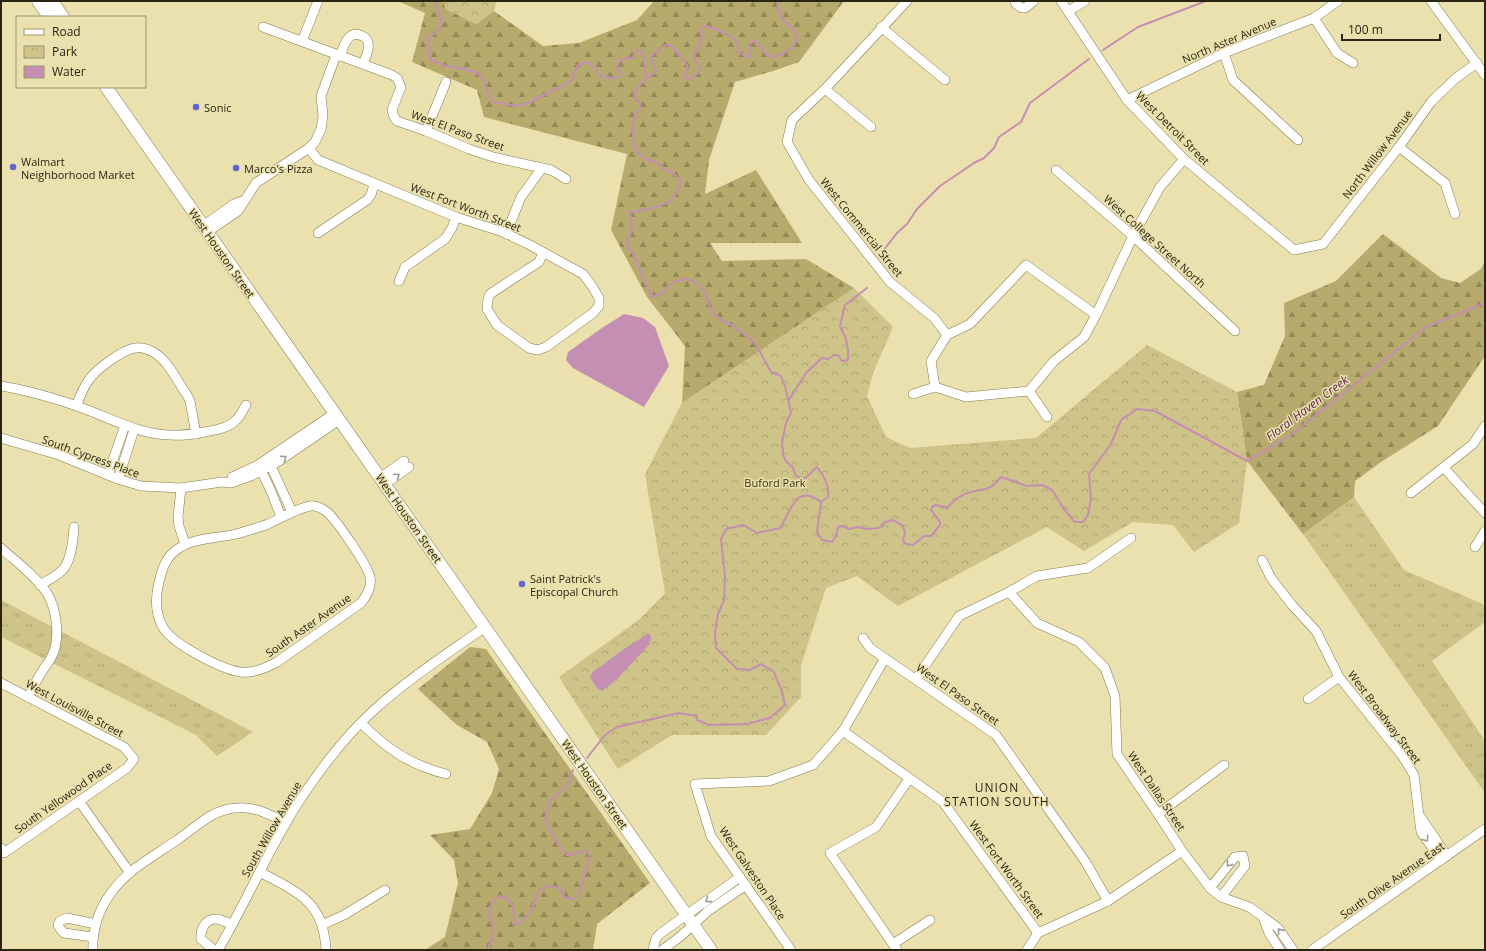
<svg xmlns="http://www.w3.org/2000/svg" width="1486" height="951" font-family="'Open Sans',sans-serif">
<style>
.grass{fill:url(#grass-tufts)}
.forest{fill:url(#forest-firs)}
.park{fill:url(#park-crowns)}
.water{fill:#c58eb3}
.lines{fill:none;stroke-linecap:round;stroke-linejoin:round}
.stream{stroke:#c58eb3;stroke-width:2}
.minor-casing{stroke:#837b4d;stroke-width:10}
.major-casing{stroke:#837b4d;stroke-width:13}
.minor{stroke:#fff;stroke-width:9}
.major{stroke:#fff;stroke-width:12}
.oneway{stroke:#9f9d94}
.poi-dot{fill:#6261d9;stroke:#eae1af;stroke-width:1.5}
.labels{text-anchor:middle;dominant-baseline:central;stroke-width:3;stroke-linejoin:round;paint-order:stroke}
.street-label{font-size:11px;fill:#292512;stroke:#eae1af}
.poi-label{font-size:11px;fill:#292512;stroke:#eae1af;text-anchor:start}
.park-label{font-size:11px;fill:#3a3200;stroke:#eae1af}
.water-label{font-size:12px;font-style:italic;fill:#612051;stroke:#eae1af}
.neighbourhood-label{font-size:12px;letter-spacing:1px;fill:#292512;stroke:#eae1af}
</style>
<defs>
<pattern id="grass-tufts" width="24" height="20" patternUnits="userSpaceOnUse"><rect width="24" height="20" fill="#cec388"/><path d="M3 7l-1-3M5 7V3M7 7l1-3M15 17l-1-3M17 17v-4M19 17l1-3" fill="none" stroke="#b1a774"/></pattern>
<pattern id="forest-firs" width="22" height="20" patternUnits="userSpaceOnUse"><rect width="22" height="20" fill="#b6aa6d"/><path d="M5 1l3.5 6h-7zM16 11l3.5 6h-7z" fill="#948a58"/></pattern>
<pattern id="park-crowns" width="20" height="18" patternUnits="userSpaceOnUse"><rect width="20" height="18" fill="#cec388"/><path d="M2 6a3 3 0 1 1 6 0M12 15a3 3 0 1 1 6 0" fill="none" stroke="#b1a774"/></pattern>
</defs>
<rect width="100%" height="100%" fill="#eae1af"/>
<g class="grass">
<polygon points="1354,497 1404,570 1485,605 1485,622 1432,661 1485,741 1485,793 1303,534"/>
<polygon points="1,600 253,732 217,756 196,735 1,637"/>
</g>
<g class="forest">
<polygon points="398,1 443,1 446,9 476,24 494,11 543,46 579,43 637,20 654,1 844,1 799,62 773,71 735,82 709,160 705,194 756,170 802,243 710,243 722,261 806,259 854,288 682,403 685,346 647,297 611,230 627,154 484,117 477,90 412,62 425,13"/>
<polygon points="1383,234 1441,278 1460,283 1481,269 1485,261 1485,356 1438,426 1381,462 1355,481 1354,497 1303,534 1247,461 1237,392 1264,385 1285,336 1284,303 1336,281"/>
<polygon points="470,647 486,649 650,883 597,924 593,950 425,950 445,937 458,883 454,860 430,835 470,829 492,793 499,769 487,742 457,725 418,689"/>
</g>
<g class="park">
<polygon points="443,1 497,1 494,11 476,24 446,9"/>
<polygon points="854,288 893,327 873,373 867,396 886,437 910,448 1036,438 1147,345 1237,392 1247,461 1239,523 1194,552 1173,525 1133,522 1084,551 1047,527 898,606 857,576 826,588 801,665 801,697 766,735 672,735 618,769 559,677 640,619 665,593 645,474 682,403"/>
</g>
<g class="water">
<polygon points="624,314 643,318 655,327 669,366 644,407 573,368 566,360 568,352 602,328"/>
<polygon points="649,633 651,638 649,645 616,680 602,691 597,688 590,677 593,672 621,651"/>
</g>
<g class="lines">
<g class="stream">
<path d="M435,1L441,18V29L427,39L431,60L446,66L464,69L477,73L484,80L487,93L494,102L515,106L528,103L571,81L578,65L588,62L602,77L611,78L619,77L620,72L616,68L619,61L626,58H632L637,50L641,51C646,58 643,69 647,78C641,86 633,86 635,99L639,102L641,108L635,114L632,127L634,146L637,152L646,159L656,162L666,170L673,173L680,180C679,207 649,209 630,212L632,228L627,245C640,260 641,281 653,297L664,292L668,286L676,281L687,279L697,283L705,292L708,303L714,314L723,321L734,326L755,343L771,372L781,376L785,386L791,413L786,423L782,442L783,454L785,460L793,468L796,476L803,479C809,476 811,472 817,467C824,476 830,486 828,497L821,502C795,482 791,512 780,528L757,533L743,525L726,529L721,539L725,577L724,600L718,614L715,632L716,648L737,669L750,670L761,664L774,672L782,692L785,705L770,718L747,724L709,725L697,720L696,716L679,713L617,727L605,735L587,758"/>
<polyline points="1103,50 1138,27 1206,1"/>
<path d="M647,78L656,72L651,56L662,48L666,45H670C676,52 685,59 688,68L684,77L687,79C694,77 698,75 700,68L693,56C695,50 700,47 701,41C702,37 701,34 701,30L705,26C712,27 731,35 736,41C738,44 738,47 738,51L746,57L751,55L749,45L750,43L755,41L767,55L772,57C782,55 805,44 794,30C793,28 789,26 787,24C781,18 777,10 778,1"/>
<polyline points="883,251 897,233 907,224 917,209 940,186 974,163 984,158 994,148 999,137 1021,122 1030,103 1089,59"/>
<polyline points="789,400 806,373 822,358 828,359 835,355 838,355 842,361 848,360 848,351 846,339 840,326 845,305 867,288"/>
<path d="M821,503L817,532L822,540L832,542L836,536L838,527L842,526L849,529L857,527L867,529L879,528L885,522L893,520L903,526L905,533L903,540L906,544L913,545L924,536H931L940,525V522L931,510L932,507L936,505L947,508C954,500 961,494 971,492C987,488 989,491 1001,477L1027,486L1042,485L1052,490L1064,509L1075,522H1083L1088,515L1091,499L1089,474L1111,444L1121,420L1137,409L1155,411L1247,461L1291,435L1426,327L1482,304L1485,301"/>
<path d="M487,950C490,944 493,939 493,932C493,917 482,906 500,896L509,900L513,907L515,925C520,923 527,916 530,912C535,904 536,886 551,886C554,886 558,888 561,889L563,896L570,899L575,898L579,893L589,860V855L586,851L567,855L562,850L551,832L545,819L550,801L558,793L567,787L573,770"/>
</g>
<g class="minor-casing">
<g id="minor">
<polyline points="907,1 825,89 792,120 787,142 809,180 890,282 934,318 947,335"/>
<polyline points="1015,1 1016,4 1022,8 1025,8 1034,1"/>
<polyline points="1061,1 1127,100 1184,159 1294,250 1323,244 1399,147 1431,102 1456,78 1477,63"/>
<polyline points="1431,1 1485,75"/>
<polyline points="1068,11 1085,1"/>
<polyline points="1314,18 1337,53 1353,63"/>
<polyline points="263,27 392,75 397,78 401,87 392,110 394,117 397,121 426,131 469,149 493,157 551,170 566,179"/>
<polyline points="881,27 945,80"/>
<polyline points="302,41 318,1"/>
<polyline points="1224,53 1233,80 1298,140"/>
<path d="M340,56C344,46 348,29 362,36C365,37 368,40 368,43C370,50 365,58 363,64"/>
<polyline points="825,89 871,127"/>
<polyline points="1127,100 1224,53 1314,18 1338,1"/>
<polyline points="426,131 446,82"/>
<polyline points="1399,147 1445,183 1455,214"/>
<polyline points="309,148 318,160 323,162 456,217 503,232 530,245 583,274 592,286 599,298 599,306 593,313 546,347 538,350 529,348 497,325 487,309 488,299 490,294 539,262 543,252"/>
<polyline points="1056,170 1133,236 1235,331"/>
<polyline points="245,200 256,183 309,148 315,142 321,129 323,116 321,96 336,55"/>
<polyline points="203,226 234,204 245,200 238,211 207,232"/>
<polyline points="318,233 367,200 371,195 374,184"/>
<polyline points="506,234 521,197 542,168"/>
<polyline points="399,281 405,267 445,239 452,228 456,217"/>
<path d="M1,386C26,390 50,397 74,405C123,422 151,444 205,432C215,430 229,428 236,420C240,417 243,410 246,405"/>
<polyline points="935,387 931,361 947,335 970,324 1026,265 1096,315"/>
<polyline points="1029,391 1047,417"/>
<polyline points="913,394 935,387 966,397 1029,391 1054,361 1084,337 1096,315 1133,236 1160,187 1184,159"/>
<path d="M76,406C80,397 83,388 88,381C95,370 122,350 135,348C141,347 148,349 153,352C168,360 177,381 187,395L190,401L196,434"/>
<polyline points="1,438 59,455 118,479 141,486 181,488 222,482 231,483 251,476 279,461 339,420"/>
<polyline points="259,466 271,491 281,517"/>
<polyline points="271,466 292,512"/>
<polyline points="1444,468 1485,513"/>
<polyline points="108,475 125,425"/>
<polyline points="232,477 258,465 335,413"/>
<polyline points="380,478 404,461"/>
<polyline points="118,479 134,430"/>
<polyline points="385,484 409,467"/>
<polyline points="181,488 178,517 179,526 185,544"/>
<polyline points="1411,493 1473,444 1485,426"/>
<path d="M310,506C316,505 321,508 327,512C337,521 367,564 370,577C372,587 367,595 361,603L277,662C266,668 253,674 240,672C221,669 175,645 164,629C155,615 155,598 159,582C162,570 165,559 175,551C192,537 216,539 236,534C246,531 258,528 268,524C282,518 295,509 310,506Z"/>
<polyline points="1475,547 1485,531"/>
<path d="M1,548C15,561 36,576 47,593C57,610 61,640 51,658C49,662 45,666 43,670C37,679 33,688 28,697"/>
<polyline points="1262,560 1271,578 1292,605 1316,631 1339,677 1403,757 1414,775 1421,832 1441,860"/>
<path d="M40,585C48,580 60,575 65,567C72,556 73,539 74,527"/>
<polyline points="1009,592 1037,623 1079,642 1105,668 1115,696 1117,754 1158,814 1182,851 1210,888 1221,897 1249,907 1262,916 1278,928 1293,950"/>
<polyline points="863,638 870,648 996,735 1085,861 1108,901"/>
<polyline points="916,679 959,616 1009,592 1037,576 1088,568 1131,538"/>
<polyline points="1,683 124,747 134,759 127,768 4,853 1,848"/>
<polyline points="1308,699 1339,677"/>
<path d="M361,723C387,749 410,765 446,774"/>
<polyline points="843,731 943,802 1038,933"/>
<polyline points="79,801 130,873"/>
<polyline points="1158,814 1224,765"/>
<polyline points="1420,816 1447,856"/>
<path d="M260,872C289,888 318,898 324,934C325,940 326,945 326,950"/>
<polyline points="1210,888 1235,857 1243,856 1245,866 1221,897"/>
<polyline points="1263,917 1269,933 1280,950"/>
<polyline points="322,925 344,915 385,890"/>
<polyline points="93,937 64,933 61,930 58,925 60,921 67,918 96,924"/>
<polyline points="893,944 930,920"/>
<path d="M93,950C92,930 99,909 111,893C127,870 154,856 177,840C189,832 201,821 214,814C221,811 229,808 237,808C255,806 271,815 286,823"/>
<path d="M214,950L201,939C200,929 206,918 217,919C222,920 227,923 232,924"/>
<path d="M218,950C246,903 267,852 296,806C318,772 343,738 374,710C408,679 447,654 485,627"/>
<polyline points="653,950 656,938 661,933 740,877"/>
<polyline points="662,950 681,936 708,911 746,885"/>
<polyline points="791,950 711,836 695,784 769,781 813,765 843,731 885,658"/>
<polyline points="897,950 830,853 876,827 909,779"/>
<polyline points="1027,950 1038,933 1108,901 1182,851"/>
<polyline points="1312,950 1485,829"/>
</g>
</g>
<g class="major-casing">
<g id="major">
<polyline points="38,1 49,17"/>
<polyline points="52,1 63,17"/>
<polyline points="106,87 711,950"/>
</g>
</g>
<use href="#minor" class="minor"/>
<use href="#major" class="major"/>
</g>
<defs><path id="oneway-chevron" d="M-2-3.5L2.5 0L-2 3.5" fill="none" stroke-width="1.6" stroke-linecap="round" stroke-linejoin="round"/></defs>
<g class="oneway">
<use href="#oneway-chevron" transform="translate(284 458) rotate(-34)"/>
<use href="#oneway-chevron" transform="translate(397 476) rotate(-35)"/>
<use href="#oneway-chevron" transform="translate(1426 839) rotate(54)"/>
<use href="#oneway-chevron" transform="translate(1229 864) rotate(129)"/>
<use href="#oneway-chevron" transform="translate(708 900) rotate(144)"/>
<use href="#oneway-chevron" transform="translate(1280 931) rotate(-129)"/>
</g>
<g class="poi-dot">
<circle cx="196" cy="107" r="4"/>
<circle cx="13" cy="167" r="4"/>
<circle cx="236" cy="168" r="4"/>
<circle cx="522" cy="584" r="4"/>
</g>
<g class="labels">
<g class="street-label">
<text transform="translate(1229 40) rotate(-23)">North Aster Avenue</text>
<text transform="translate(1173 128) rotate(45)">West Detroit Street</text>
<text transform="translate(458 130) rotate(20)">West El Paso Street</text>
<text transform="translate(1377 154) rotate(-53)">North Willow Avenue</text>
<text transform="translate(466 207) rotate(21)">West Fort Worth Street</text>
<text transform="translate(862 227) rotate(51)">West Commercial Street</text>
<text transform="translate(1155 241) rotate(42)">West College Street North</text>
<text transform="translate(222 253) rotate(55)">West Houston Street</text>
<text transform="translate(91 456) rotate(20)">South Cypress Place</text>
<text transform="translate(409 518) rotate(55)">West Houston Street</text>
<text transform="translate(308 625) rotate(-35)">South Aster Avenue</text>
<text transform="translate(958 694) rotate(35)">West El Paso Street</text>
<text transform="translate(75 708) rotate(28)">West Louisville Street</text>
<text transform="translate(1385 717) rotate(53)">West Broadway Street</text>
<text transform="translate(595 784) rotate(55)">West Houston Street</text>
<text transform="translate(1157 791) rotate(56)">West Dallas Street</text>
<text transform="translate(63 797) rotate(-35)">South Yellowood Place</text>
<text transform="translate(271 829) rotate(-60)">South Willow Avenue</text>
<text transform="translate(1007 869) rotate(54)">West Fort Worth Street</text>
<text transform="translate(753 873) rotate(56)">West Galveston Place</text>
<text transform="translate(1392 880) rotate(-35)">South Olive Avenue East</text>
</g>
<g class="poi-label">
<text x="204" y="107">Sonic</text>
<text x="21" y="161">Walmart<tspan x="21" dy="13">Neighborhood Market</tspan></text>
<text x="244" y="168">Marco's Pizza</text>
<text x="530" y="578">Saint Patrick's<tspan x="530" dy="13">Episcopal Church</tspan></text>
</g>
<g class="park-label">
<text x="775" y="482">Buford Park</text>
</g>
<g class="water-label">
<text transform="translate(1307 408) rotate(-37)">Floral Haven Creek</text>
</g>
<g class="neighbourhood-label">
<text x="997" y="787">UNION<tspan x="997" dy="14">STATION SOUTH</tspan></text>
</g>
</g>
<rect width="1486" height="951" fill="none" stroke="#292512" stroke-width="4"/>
<rect x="16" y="16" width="130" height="72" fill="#eae1af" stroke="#9d9670"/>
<rect x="24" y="29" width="20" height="6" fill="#ffffff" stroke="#9d9670"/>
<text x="52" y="36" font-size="12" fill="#292512">Road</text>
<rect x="24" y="46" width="20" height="12" fill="url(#park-crowns)" stroke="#9d9670"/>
<text x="52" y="56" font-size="12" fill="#292512">Park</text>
<rect x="24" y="66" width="20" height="12" fill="#c58eb3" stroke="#9d9670"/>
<text x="52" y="76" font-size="12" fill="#292512">Water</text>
<path d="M1342 34v6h98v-6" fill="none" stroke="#292512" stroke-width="2"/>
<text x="1348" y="34" font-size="12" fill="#292512" stroke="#eae1af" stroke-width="3" paint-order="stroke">100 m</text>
</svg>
